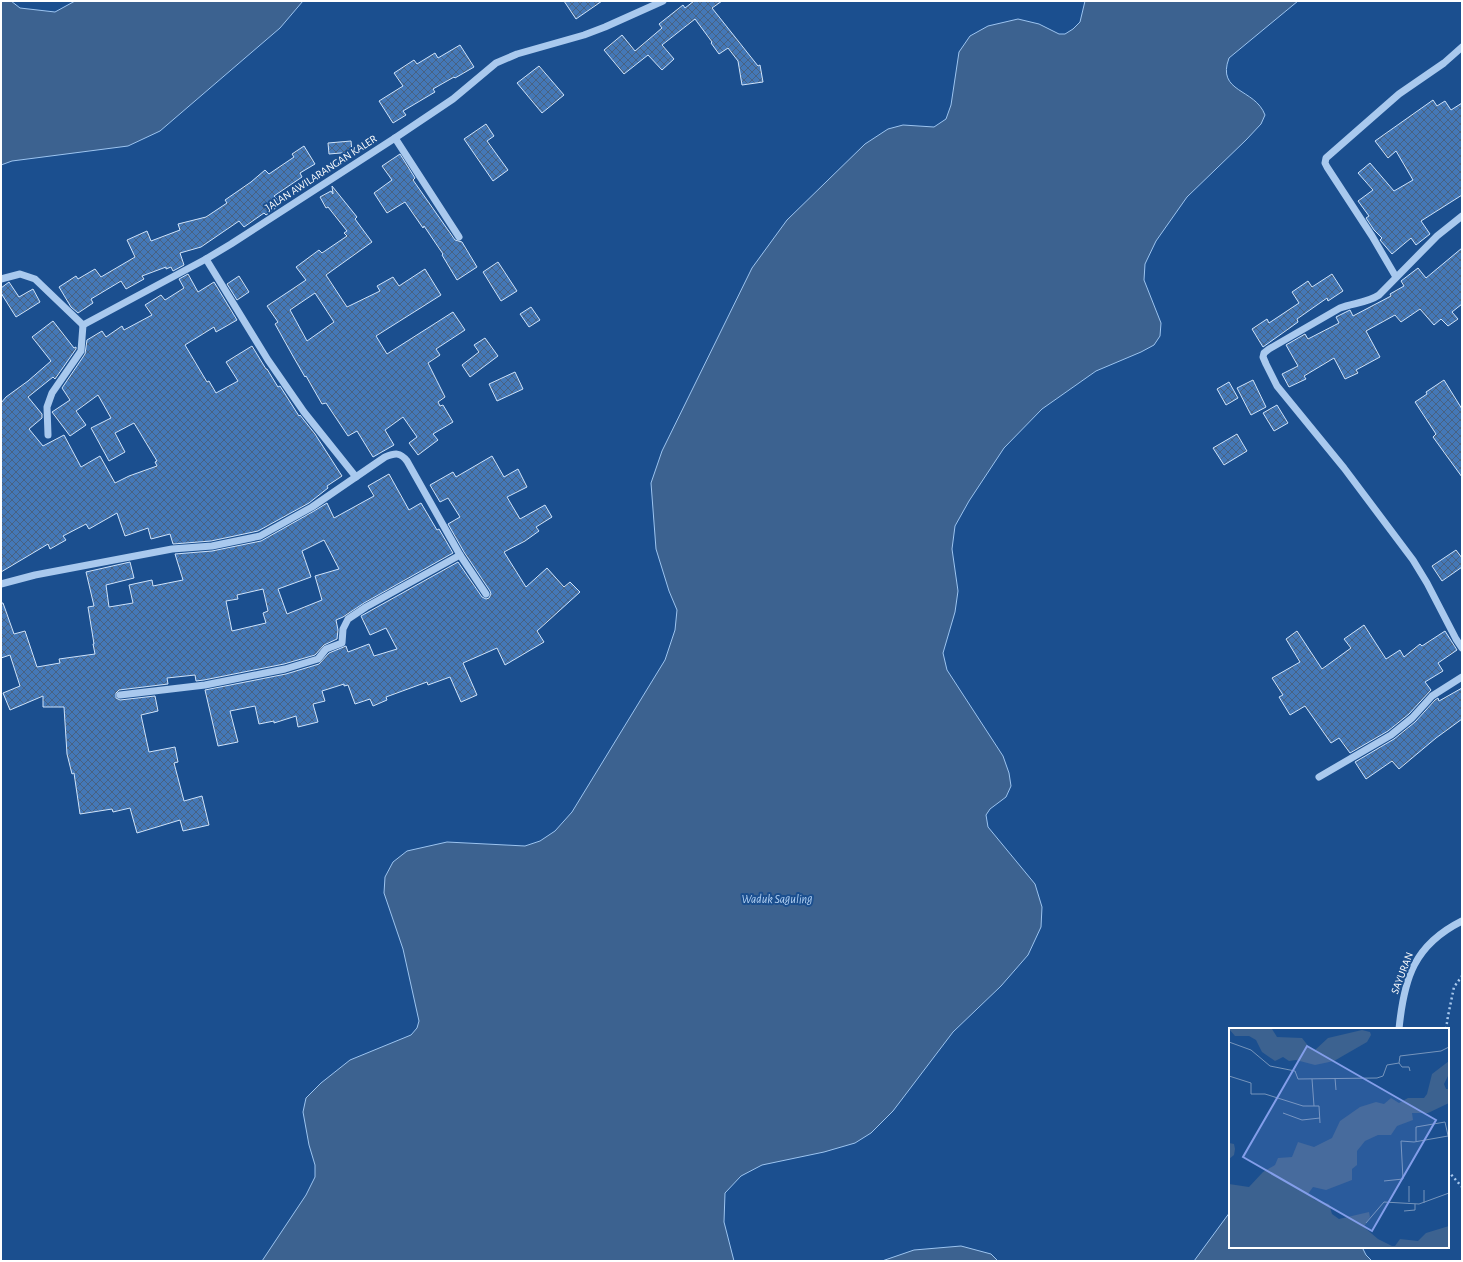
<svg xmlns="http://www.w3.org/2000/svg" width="1463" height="1262" font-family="'Alegreya Sans',sans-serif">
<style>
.water{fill:#3c6290;stroke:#9cc4f0}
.building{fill:url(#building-cross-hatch);stroke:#cfe3fa;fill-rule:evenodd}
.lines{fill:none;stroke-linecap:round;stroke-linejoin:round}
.path{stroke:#a9c9ee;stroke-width:2.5;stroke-dasharray:2 3;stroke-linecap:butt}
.minor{stroke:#a9c9ee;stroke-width:7}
.labels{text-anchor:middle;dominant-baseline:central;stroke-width:4;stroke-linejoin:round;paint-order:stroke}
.street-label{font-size:11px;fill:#fff;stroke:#1b4f8f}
.water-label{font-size:12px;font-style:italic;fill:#b5d3f5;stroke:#1b4f8f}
.inset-road{fill:none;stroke:#7695bc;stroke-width:1}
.view{fill:#839eea;fill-opacity:0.15;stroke:#839eea;stroke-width:2}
.inset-edge{fill:none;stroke:#fff;stroke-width:2}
</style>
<defs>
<pattern id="building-cross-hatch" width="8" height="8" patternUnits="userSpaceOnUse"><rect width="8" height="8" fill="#4478b7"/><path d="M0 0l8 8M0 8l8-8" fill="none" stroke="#486282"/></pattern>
</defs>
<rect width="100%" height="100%" fill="#1b4f8f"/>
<g class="water">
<polygon points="1,1 11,1 20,8 55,12 75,1 303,1 280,28 160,131 128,146 12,161 1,165"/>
<path d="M1085,1H1298L1229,58C1216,93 1255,88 1265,115L1261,124L1246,140L1187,197L1156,241L1145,264L1144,280L1161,323L1160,336L1154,345L1141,352L1096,371L1042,409L1004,448L969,501L955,526L952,549L958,591L955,612L943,653L947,670L1003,756L1009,773L1011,786L1006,797L990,809L986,815L988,827L1035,884L1042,907L1041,927L1028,955L1001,986L953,1032L893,1111L871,1133L855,1143L824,1152L762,1165L741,1176L725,1193L724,1222L734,1261H262L306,1195L315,1177V1165L309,1145L303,1112L306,1098L321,1083L350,1060L411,1035L417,1028L419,1021L403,949L384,893L385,877L393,862L407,851L447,842L525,846L540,841L555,831L572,812L665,660L675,630L677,610L669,591L656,549L651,483L662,451L752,268L787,220L865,144L888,129L903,125L934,127L946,119L951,105L959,52L970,36L988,26L1018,19L1039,24L1059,34H1065L1073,29L1080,22Z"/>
<polygon points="1230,1212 1230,1247 1362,1247 1366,1255 1372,1261 1194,1261"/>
<polygon points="961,1246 991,1254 998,1261 882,1261 914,1250"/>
</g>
<g class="building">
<polygon points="564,1 602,1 576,19"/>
<polygon points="694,1 722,1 712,8 758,66 760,65 763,82 742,85 738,61 728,48 719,54 711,43 712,42 695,19 662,45 674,59 662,70 648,55 624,74 604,50 622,35 635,51 662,28 659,24 683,5 685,8"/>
<polygon points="460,45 474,67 455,78 454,77 433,89 435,92 403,111 406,115 393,123 379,101 403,86 394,73 414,60 417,64 435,53 438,58"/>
<polygon points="539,66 564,95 542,113 517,83"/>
<polygon points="1433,100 1437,106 1445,101 1451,110 1462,103 1462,195 1421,221 1430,234 1416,245 1411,238 1392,254 1380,240 1382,238 1374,230 1366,218 1369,216 1358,201 1373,190 1358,173 1370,163 1394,191 1413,180 1396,151 1388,158 1375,141"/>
<polygon points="486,124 494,136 487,141 508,170 493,181 464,139"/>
<polygon points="351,141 352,152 329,154 328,143"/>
<polygon points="304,146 315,164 300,173 302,177 274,196 281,204 266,215 264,213 244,227 239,221 201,247 180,253 184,265 173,271 171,267 166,269 166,267 142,276 144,279 126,289 121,281 91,299 93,303 78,313 71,307 59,287 76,276 78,279 95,269 101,277 135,257 127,240 147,231 151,241 180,230 178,224 206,217 227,203 225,200 251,182 265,170 269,174 294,157 292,154"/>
<polygon points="400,154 415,178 413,180 455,240 462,242 477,267 457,280 442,255 443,254 424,226 423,228 405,202 387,213 374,193 392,180 382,166"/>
<path d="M332,186L357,217L355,219L372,242L326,275L347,307L380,291L377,286L393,277L399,286L425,269L441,295L376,336L387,354L453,312L465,330L436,349L440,355L428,363L445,397L438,402L440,406L443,405L453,422L433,434L438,440L418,455L409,443L417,437L403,417L385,430L394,445L373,457L357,431L348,436L326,403L322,404L306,376L305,377L294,358L275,324L278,322L267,306L306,280L296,267L319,250L322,253L347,236L344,233L347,231L328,207L326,208L320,197L331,191L333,194ZM315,293L334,322L307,341L290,310Z"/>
<polygon points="1462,248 1462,304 1452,312 1458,319 1448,326 1441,319 1434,325 1420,309 1401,322 1395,315 1366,331 1380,357 1356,370 1358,373 1345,379 1334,358 1304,376 1306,379 1289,387 1282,374 1298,366 1286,345 1305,334 1308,339 1339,323 1336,317 1350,310 1353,316 1391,296 1390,294 1404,286 1401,281 1418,268 1426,278"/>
<polygon points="498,262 517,291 501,301 483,272"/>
<polygon points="188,274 198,292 214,282 237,320 216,332 214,327 185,345 207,382 209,381 216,393 238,381 226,362 252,346 266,369 267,369 278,387 280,386 299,416 300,415 315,434 342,476 327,486 328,488 309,503 258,531 211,541 173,544 170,534 151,539 148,528 125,536 117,513 89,529 86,524 63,536 66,540 50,549 48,544 1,572 1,403 6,397 28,381 51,361 32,337 53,321 74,348 76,347 76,349 55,379 53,377 28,397 42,414 42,418 29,429 43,446 64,435 81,467 100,456 115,483 129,476 157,466 155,462 157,461 134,423 115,433 125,452 109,461 91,428 111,418 98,395 76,411 86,425 70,436 52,412 70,400 62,388 85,354 87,340 102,331 106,337 122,326 124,330 152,315 145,305 161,295 165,300 184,288 179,279"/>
<polygon points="1332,274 1343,291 1328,301 1327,298 1297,319 1298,322 1263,347 1252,329 1267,319 1269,323 1299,303 1292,292 1308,281 1312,287"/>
<polygon points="239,276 249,292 237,300 227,284"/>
<polygon points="9,282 19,297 33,289 40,302 16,317 1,293 1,288"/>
<polygon points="531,307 540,320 529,327 520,314"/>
<polygon points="485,338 498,356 470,377 462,365 479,352 474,345"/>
<polygon points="515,372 523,389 497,401 489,384"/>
<polygon points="1253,380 1266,407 1251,415 1237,388"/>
<polygon points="1444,380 1462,409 1462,477 1433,437 1436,434 1415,402 1427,394 1426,392"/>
<polygon points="1229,382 1238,398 1226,405 1217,389"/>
<polygon points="1277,405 1288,423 1274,431 1263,413"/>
<polygon points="1237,434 1247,451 1224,465 1213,448"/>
<polygon points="492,456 504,477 518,469 527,487 507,497 520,519 545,505 552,517 536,527 539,531 525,541 504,552 526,587 547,568 564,587 570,582 580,592 537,631 544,642 505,665 497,648 463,663 477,695 461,702 450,677 428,685 427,682 386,697 387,700 373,706 370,699 355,704 348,685 344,686 344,684 322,691 325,701 313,704 318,722 298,727 296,716 274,723 274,721 259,724 255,706 230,711 238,742 218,746 205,690 286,674 319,664 329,653 346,646 348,652 369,644 374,656 397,649 386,628 370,635 361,616 458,562 482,597 486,599 489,598 491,594 490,591 464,552 448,524 460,517 448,498 440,502 430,485 453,472 456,477"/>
<path d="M389,474L409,510L421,503L437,530L439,529L453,553L364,603L343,617L336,620L338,630L337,639L324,645L315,655L284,664L204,680L196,681L195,675L167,678L168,684L119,690L116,693V698L120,700L155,696L158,711L141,715L149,752L175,747L178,762L174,763L184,801L202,796L209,825L183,831L180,820L137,833L130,808L113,812L112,809L80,814L74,773L72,774L67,754L64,707H43V696L10,710L3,693L20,686L10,655L1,658V603H3L14,634L25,631L37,667L60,663L59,659L95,654L93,644H94L88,607L94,606L86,572L130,562L134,578L106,585L109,607L133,603L129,585L152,580L153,586L183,580L175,554L212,551L261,541L314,511L327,503L334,518L374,496L368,486ZM324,540L339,569L315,576L322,600L287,614L278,589L311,577L302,551ZM263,589L268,611L263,613L266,623L232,631L226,601L238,599L237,595Z"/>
<polygon points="1456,550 1462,558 1462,567 1442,581 1432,566"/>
<polygon points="1364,625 1386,659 1400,650 1404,657 1420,644 1422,646 1445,631 1457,650 1438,663 1443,671 1425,682 1431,690 1409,714 1388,731 1350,753 1339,738 1331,743 1305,706 1290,715 1279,697 1283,695 1272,678 1300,662 1286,639 1297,631 1322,669 1351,648 1344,639"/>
<polygon points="1462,688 1462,719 1436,738 1399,769 1392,761 1366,779 1355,762 1394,739 1415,722 1435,700 1438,698 1439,701"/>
</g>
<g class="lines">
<g class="path">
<polyline points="1446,1029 1448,1016 1454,987 1462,976"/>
<polyline points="1448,1171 1462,1187"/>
</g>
<g class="minor">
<polyline points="395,138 459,237"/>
<path d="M1462,216L1437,236L1379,295C1367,303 1353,303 1340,308L1269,349L1264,353L1263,357L1266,364L1277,386L1344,468L1413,560L1427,583L1456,639L1462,648"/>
<polyline points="206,259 268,360 304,412 356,477"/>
<polyline points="1396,277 1372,236 1327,167 1325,163 1326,158 1399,94 1444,63 1462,47"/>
<polyline points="1,279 20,274 35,279 83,325"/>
<polyline points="83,325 206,259 231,244 395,138 453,99 496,63 517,54 584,35 605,27 663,1"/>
<polyline points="48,435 47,407 52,393 81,351 83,325"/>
<path d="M1,584L35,575L172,549L212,546L260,536L312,507L385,457C395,453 400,452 407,461L460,555L486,594"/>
<polyline points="120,695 205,685 285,669 318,659 326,649 342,643 343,629 348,619 366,607 460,555"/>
<polyline points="1319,777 1391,735 1412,718 1432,696 1462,677"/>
<path d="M1399,1029C1404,978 1414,945 1462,921"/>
</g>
</g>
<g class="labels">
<g class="street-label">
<text transform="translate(321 173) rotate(-33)">JALAN AWILARANGAN KALER</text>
<text transform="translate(1402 973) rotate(-69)">SAYURAN</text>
</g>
<g class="water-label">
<text x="777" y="899">Waduk Saguling</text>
</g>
</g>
<g transform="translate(1229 1028)">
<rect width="220" height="220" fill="#1b4f8f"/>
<path d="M0,1H43L48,9L73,10L80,19L86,22L99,10L133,2L141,4L142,7L138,14L105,33L86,37L67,32L60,33L54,29L46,33L33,24L27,12L20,8H6ZM220,33V46L215,56L217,61H220V75L199,85H183L184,92L168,98L162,107H149L136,113L128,123V137L123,141V152L97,162L84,159L79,166L86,172L100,176L103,186L110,191L140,184L141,189L135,199L149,211L163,218H166L171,211L189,213L197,205L220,198V219H0V156L20,159L34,144L46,137L49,130L63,129L69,114L85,119L103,110L111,93L131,79L147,74L155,76L162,70L170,75L179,70H195L198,66L203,46ZM0,115L5,116L6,121L5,127L0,131Z" fill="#3c6290"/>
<path class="inset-road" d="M0,14L22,22L41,38L66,43L69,51M170,35L173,39H180L181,43M0,48L22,55V66H36L74,78H90L91,95M106,50L107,62M69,51L148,50L154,48L158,37L170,35L171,28L212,23L220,19M83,51L85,78M54,85L73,92L91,90M187,113V99L216,94L220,112M220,115V138M155,153L174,151L172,113L185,114L219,108M195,162V175M180,174V158M175,183L186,182V176M137,195L155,174L190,176L220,165"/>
<path class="view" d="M78,18L207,92L143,203L14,129Z"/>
<rect width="220" height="220" class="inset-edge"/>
</g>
<rect width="1463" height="1262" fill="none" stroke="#ffffff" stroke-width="4"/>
</svg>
